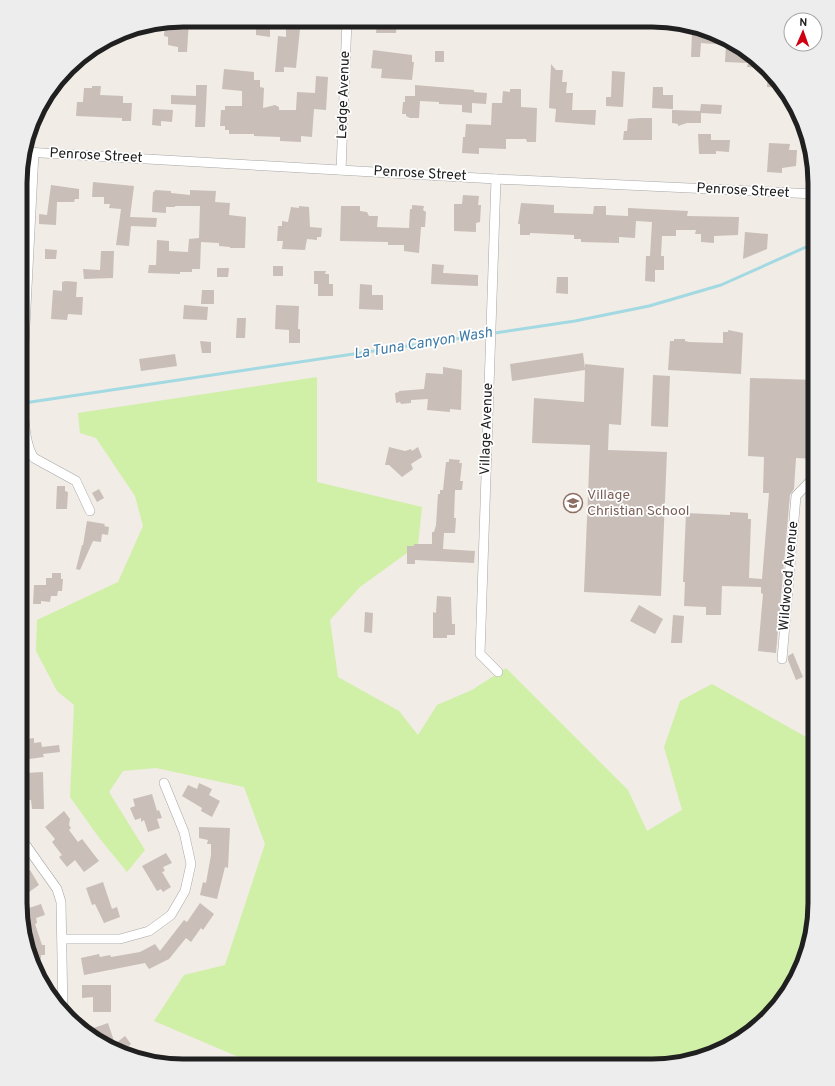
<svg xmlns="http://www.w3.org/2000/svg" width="835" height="1086" font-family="Overpass,sans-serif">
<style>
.grass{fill:#d0efa7}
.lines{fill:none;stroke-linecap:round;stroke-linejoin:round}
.stream{stroke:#a2d9e2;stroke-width:3}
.building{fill:#c9beb8}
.minor-casing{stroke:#a7a7a7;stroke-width:10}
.minor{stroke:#fff;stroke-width:9}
.labels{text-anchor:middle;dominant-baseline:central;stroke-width:3.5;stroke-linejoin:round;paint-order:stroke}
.street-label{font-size:14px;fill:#202020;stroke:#fff}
.education-label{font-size:14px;fill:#785e54;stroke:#fff;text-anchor:start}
.water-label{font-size:15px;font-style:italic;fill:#3e7ba7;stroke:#fff}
.rim{fill:none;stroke:#202020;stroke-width:5}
</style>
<rect width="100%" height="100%" fill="#f1ece5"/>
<polygon class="grass" points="317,377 317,482 422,507 418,545 360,587 330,620 338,677 399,711 418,735 437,705 472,690 506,668 628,790 647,831 682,810 664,747 680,701 712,684 815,742 815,914 806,955 787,994 759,1026 724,1049 652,1066 248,1065 241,1058 154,1021 184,975 225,965 265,844 244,787 156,768 123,771 109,792 145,850 127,872 100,839 70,797 74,705 57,691 36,651 37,620 118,582 143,526 135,496 96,438 80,433 78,413"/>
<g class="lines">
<polyline class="stream" points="24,403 575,321 649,306 721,285 815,243"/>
</g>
<g class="building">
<polygon points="183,20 189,20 187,52 178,52 178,47 168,45 168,37 164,36 165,23"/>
<polygon points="261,20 270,20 270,37 256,35 256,26 261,27"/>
<polygon points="377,21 397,21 396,33 376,33"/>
<polygon points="286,28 300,29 296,68 284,67 284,72 275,72 278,36 286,37"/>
<polygon points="692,32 701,32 743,48 766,68 747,67 748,63 725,62 726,45 701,43 700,57 691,57"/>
<polygon points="373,50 412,55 412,62 414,62 412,80 381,78 382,69 371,68"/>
<rect x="435" y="51" width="9" height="11"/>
<polygon points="551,64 556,70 563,70 562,82 567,82 566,93 573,93 572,110 596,110 595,125 555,122 556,109 549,108"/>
<polygon points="224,69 254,72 254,80 260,80 260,87 264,88 263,108 275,105 279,107 279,110 296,110 297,92 315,93 316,76 328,77 326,110 314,109 312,137 301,136 301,142 280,141 280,137 254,136 254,134 229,134 229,130 225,130 225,126 220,126 221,110 225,110 225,106 242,106 242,91 222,89"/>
<polygon points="768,70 775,76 783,88 767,87"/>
<polygon points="612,71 625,72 623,107 606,106 606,97 611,97"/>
<polygon points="196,85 207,85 205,127 195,127 196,105 171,104 171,95 196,96"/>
<polygon points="415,85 474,90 474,92 487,93 486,104 472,103 472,113 462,112 462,105 439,104 439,102 420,101 419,118 410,118 406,116 406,114 402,114 403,102 405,102 405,96 415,96"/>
<polygon points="92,86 101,86 100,95 123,96 123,103 132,103 131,121 122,121 122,118 76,116 77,102 83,102 84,88 92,88"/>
<polygon points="653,87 663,87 663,95 673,95 673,109 652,108"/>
<polygon points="510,89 521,89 521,107 537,108 536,142 527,142 526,139 506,139 506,149 479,148 479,154 462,153 463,137 465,137 466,124 491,125 492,103 502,103 503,91 510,92"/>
<polygon points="701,104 722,105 721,114 701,113 701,123 687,123 678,126 678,124 672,123 672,110 700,111"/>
<polygon points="153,109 173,110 172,122 161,121 161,126 152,125"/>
<polygon points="640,118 652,118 652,140 623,140 624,131 627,131 628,119"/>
<polygon points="698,134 711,134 711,140 730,140 729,152 716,151 716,154 699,154"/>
<polygon points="769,143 790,144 789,150 797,150 796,166 782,168 782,173 767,172"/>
<polygon points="93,182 134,186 130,217 157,218 156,227 131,226 129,246 116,245 121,209 109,208 110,204 104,204 104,197 92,197"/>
<polygon points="51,185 79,189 79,199 75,199 74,202 57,202 56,225 39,224 39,214 47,215"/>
<polygon points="155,190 171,191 171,193 190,195 190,190 216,191 215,202 230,203 229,215 246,217 245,248 230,248 230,247 219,246 219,243 201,242 200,269 192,269 192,272 180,272 180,274 148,273 149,265 156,265 157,240 169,241 169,251 188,252 189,239 199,238 200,206 175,206 175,207 166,207 166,213 152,212 153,192 154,192"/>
<polygon points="463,195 479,196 478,205 481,205 480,222 476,223 476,232 454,231 454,204 462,204"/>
<polygon points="521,203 554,205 554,213 593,214 594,206 606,206 606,215 628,216 628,208 688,211 687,216 739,217 738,235 714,236 714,243 701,242 701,234 695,234 696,230 676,230 676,236 662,236 661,256 664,256 664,270 655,270 655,282 645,281 646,256 650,256 652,222 636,221 635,238 619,237 619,243 581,242 581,239 574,239 574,235 530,233 530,235 520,235 520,224 518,224"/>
<polygon points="412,205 424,206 423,210 426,212 425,227 421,227 419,253 404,251 404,245 388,245 388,242 340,241 341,206 360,206 360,211 367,212 369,216 378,216 377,227 409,228 410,209 412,209"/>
<polygon points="299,206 309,207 310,227 322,228 321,237 317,237 317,240 307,239 305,250 282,249 283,241 277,241 278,226 282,226 282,221 288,222 291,207 299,208"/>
<polygon points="745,232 768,234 767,249 743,259"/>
<polygon points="45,249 57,250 56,259 45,259"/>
<polygon points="101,251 114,251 113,278 84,279 83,269 100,270"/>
<polygon points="432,264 444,265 443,273 478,275 478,286 431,284"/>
<rect x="273" y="266" width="10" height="10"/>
<polygon points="217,268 229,268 228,277 217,277"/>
<polygon points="314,271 326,271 325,274 329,274 329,284 333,284 333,296 318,296 318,284 314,284"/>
<polygon points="557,277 568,277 568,294 556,293"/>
<polygon points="66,281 77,282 76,297 83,297 82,315 68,314 67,320 51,319 53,290 62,291 62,282"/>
<polygon points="360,284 372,285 372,295 383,295 383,310 359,309"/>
<polygon points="202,290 214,290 214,304 201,304"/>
<polygon points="184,305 208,307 207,320 183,319"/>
<polygon points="276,305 299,306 298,329 300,329 300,343 289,343 289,330 275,329"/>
<polygon points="237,318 246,318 245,338 236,338"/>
<polygon points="728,330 743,333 741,374 668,370 670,341 674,341 674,339 685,339 685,341 689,342 723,343 723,332 728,332"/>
<polygon points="200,341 211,342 211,353 202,353"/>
<polygon points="583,353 585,369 585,364 624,368 621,425 609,424 608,450 667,452 661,596 584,592 590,445 532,443 534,398 584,402 585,370 512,381 510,364"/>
<polygon points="175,354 177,366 141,371 139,359"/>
<polygon points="443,367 462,370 461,410 450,409 450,412 427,410 428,399 411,400 411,403 401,404 400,402 396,403 395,393 399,392 399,391 424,389 426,373 443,374"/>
<polygon points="653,375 670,376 668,427 651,426"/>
<polygon points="750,378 815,380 815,459 796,458 794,489 790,495 776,653 758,651 763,594 761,593 761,587 722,586 721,615 706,615 706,607 684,606 685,582 683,582 686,513 730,515 730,512 748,513 748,519 751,519 749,578 762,579 769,493 763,493 764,457 748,456"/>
<polygon points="389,447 405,451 411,449 412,451 418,447 422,457 411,464 413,469 402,477 389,465 385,465"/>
<polygon points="449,459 460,460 459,463 462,463 460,481 463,481 462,490 455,490 454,518 456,518 455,533 444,533 443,549 475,551 474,563 415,560 415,564 407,564 407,546 414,546 414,544 432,544 432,532 434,532 436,525 438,494 440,494 440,490 443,490 446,462 449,462"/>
<polygon points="57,486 65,486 65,491 68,492 67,509 56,509"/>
<polygon points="99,489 104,498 97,502 92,493"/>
<polygon points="87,521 105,524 104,526 109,527 108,535 102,534 101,542 93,541 80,570 76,569 82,545 83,545"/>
<polygon points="52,573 61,573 61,579 63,579 62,591 58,591 57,596 51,596 50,602 41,601 41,604 33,604 34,585 46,585 46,578 52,578"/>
<polygon points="437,596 451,597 452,624 455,624 455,635 447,635 447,638 433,638 433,612 436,613"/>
<polygon points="639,605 663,619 655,634 630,621"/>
<polygon points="365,612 373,613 372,633 364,632"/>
<polygon points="673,615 684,616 682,643 671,643"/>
<polygon points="793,653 803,677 796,680 788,660 788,656"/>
<polygon points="34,738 34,743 41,742 42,747 59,745 60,752 43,754 44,757 22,760 20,740"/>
<polygon points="43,772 44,809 32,809 31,800 29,800 28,786 25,786 25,773"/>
<polygon points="199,783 212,789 209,795 220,801 212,817 201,811 202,808 182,796 188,785 197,789"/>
<polygon points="152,794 157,811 159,810 162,818 157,819 160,828 148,832 144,820 141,822 141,818 135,820 130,808 135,806 133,799"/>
<polygon points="64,811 70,819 69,825 71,828 69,830 78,842 82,839 99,861 84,872 75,860 67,867 59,857 62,855 52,842 55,839 45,827"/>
<polygon points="199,827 230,828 228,868 225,867 217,899 200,895 203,882 206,883 211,855 211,844 207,844 208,840 199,838"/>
<polygon points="166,853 172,863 163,867 165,871 162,872 171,887 163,892 161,889 157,891 142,866"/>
<polygon points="30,870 39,885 22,897 29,908 41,904 45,915 36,918 37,923 35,924 42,945 45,945 45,955 41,955 41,978 39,979 20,903 20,876"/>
<polygon points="103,882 112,909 117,907 120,917 104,923 95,904 92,905 86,888"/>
<polygon points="200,903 214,914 203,930 201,928 191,942 186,938 169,959 149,969 145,963 84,975 81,958 99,954 100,957 110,955 111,957 140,952 155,944 160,951 184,920 187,922"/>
<polygon points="82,985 111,985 111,1012 93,1012 93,997 82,998"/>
<polygon points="108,1023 115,1044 125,1036 131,1044 124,1050 90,1036 88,1030"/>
</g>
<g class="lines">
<g class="minor-casing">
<g id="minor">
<polyline points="25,152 496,179 815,194"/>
<path d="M34,152L23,365C23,388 21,440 34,458L76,481L90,511"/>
<polyline points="341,170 347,20"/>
<polyline points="496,179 480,654 498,672"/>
<polyline points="782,659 796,496 815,476"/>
<polyline points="20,837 57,889 61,902 63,1013"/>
<polyline points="62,939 120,939 149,931 171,915 185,891 191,864 184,832 164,783"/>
</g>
</g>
<use href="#minor" class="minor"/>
</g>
<defs>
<g id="school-ring" transform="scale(1)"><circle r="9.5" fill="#fff" stroke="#8d6e63" stroke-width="1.5"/><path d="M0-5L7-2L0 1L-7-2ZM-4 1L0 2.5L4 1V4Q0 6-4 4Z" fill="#8d6e63"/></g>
</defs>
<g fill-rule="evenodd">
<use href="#school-ring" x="573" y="503"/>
</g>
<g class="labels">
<g class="street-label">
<text transform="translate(344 95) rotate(-88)">Ledge Avenue</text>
<text transform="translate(96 156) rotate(3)">Penrose Street</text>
<text transform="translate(420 174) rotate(3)">Penrose Street</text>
<text transform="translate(743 191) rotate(3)">Penrose Street</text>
<text transform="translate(487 429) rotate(-88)">Village Avenue</text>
<text transform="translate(789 576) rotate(-85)">Wildwood Avenue</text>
</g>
<g class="education-label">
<text x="587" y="495">Village<tspan x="587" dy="16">Christian School</tspan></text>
</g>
<g class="water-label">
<text transform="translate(423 344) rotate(-9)">La Tuna Canyon Wash</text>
</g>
</g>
<path d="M0 0H835V1086H0ZM183 27H652A156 156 0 0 1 808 183V903A156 156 0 0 1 652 1059H183A156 156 0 0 1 27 903V183A156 156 0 0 1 183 27Z" fill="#ededed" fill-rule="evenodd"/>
<path class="rim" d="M183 27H652A156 156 0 0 1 808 183V903A156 156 0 0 1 652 1059H183A156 156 0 0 1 27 903V183A156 156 0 0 1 183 27Z"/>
<g transform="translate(803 32) rotate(2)"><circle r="19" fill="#ffffff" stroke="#a6a6a6"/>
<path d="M0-3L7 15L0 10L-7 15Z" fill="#cf0010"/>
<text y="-6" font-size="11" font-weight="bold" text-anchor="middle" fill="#202020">N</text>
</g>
</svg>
